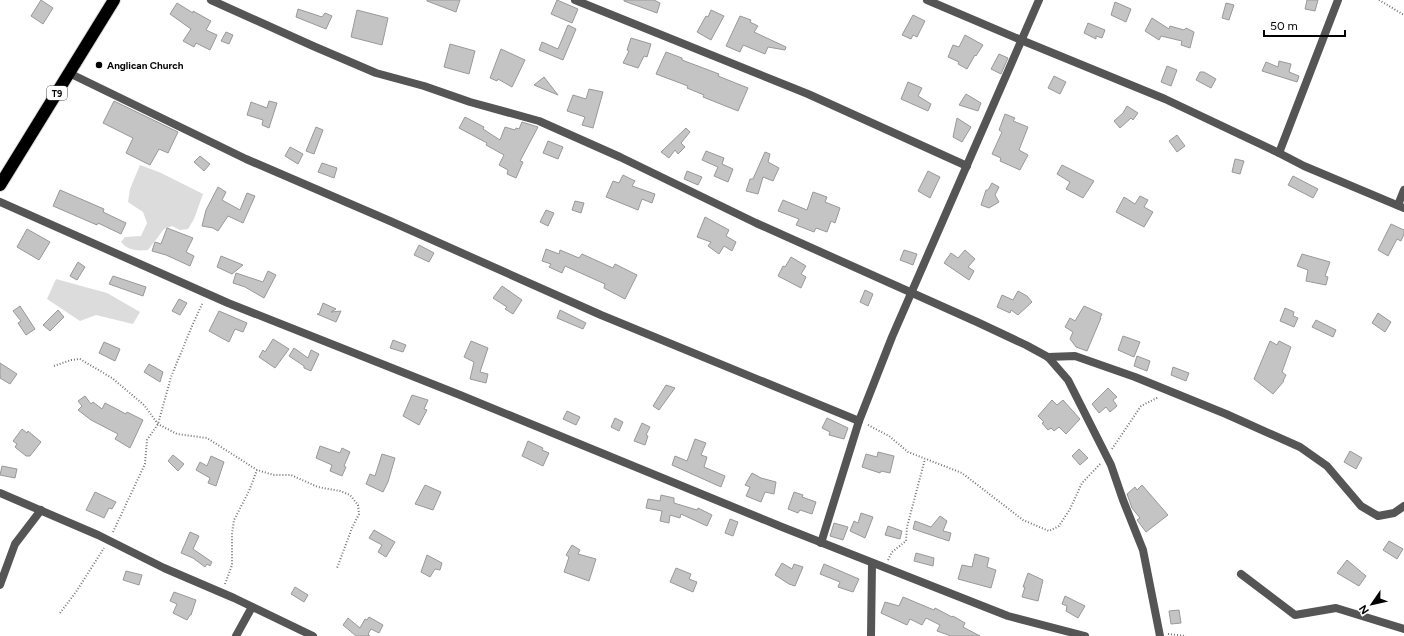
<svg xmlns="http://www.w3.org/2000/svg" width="1404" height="636" font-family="Figtree,sans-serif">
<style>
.green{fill:#dcdcdc}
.building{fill:#c4c4c4;stroke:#999}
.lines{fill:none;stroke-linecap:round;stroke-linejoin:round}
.highway-casing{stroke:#dbdbdb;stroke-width:14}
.path{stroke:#777;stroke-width:2;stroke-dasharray:1 2;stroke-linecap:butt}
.street{stroke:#555;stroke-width:8}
.highway{stroke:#000;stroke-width:12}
.poi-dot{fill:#000;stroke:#fff;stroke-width:1.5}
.labels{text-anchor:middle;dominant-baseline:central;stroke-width:3.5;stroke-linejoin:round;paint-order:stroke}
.shield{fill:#fff;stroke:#4c4c4c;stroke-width:1}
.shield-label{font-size:9px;font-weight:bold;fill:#000}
.poi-label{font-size:10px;font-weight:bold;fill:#000;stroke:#fff;text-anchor:start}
</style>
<rect width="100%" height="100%" fill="#fff"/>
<g class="green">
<path d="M140,165L159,172L203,194L194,219L188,229L180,230L172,226L164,229L148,250C137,251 129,251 121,242L125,237L141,236L147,223L143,212L128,202L130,189Z"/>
<polygon points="56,279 107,293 140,312 133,324 96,315 80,321 47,299"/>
</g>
<g class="building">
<polygon points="41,0 53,8 43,24 31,16"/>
<polygon points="427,0 460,0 456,12 427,1"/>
<polygon points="557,0 578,9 572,23 551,14"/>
<polygon points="624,0 654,0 660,3 657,13 624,1"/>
<polygon points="1307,0 1318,0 1315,11 1305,9"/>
<polygon points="1115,2 1131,9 1126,22 1111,15"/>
<polygon points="177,3 193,13 193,11 211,21 206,30 217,35 210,50 196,43 194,47 183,41 191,29 170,14"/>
<polygon points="1226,3 1234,5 1229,20 1222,18"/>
<polygon points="298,9 322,17 325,13 332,16 326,29 296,17"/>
<polygon points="357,10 388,18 382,45 351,37"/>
<polygon points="711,10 724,16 711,40 697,32 706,16 708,17"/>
<polygon points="913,15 925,21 917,37 913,35 911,39 902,35"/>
<polygon points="740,16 751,20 750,22 758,26 754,32 786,47 785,50 768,47 765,54 743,45 740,52 726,46"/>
<polygon points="1152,18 1169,29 1170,26 1184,30 1186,28 1194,32 1190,48 1181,45 1182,41 1161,36 1159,40 1145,31"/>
<polygon points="1088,23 1105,30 1102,38 1096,36 1096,39 1084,33"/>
<polygon points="568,25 576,29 563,60 539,50 542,42 558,49"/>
<polygon points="226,32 233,35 229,44 221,41"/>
<polygon points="965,35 983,45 976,56 975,55 967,69 958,64 959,62 948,57 953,45 959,47"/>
<polygon points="631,38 651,44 647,57 644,56 638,68 623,63 629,51 627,50"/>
<polygon points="450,44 475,51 469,74 444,67"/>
<polygon points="501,49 525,60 512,87 498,79 497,81 490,78"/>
<polygon points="666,52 682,58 682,60 719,74 718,76 748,88 738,111 703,97 704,95 687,88 688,86 656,74"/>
<polygon points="999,54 1008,58 1001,74 991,69"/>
<polygon points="1279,61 1291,64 1289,72 1299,76 1297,82 1262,71 1266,62 1278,67"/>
<polygon points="1167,66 1177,70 1171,86 1161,82"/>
<polygon points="1200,72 1204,72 1216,79 1211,88 1196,80"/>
<polygon points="1054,76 1066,82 1060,94 1048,88"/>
<polygon points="544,77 558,95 534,85"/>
<polygon points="908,82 922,88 918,96 931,104 928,111 901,99"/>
<polygon points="589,89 603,92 593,128 582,125 585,117 567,111 573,95 586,99"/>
<polygon points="966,94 981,103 978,111 959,105"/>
<polygon points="114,101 178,132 168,153 159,149 150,165 126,153 133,138 103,123"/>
<polygon points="269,101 277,103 269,128 262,125 263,120 247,115 251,102 267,108"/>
<polygon points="1127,106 1138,113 1133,120 1131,118 1120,128 1114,121 1123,113"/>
<polygon points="1005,114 1015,118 1013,121 1028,127 1019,150 1028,155 1020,170 1000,161 1001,158 992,154 1002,132 999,130"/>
<polygon points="465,117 484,127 483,129 500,140 505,127 515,130 516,128 519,129 522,122 538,127 520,161 523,162 516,178 507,174 508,170 499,165 504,155 486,145 487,143 459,128"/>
<polygon points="957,118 971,127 962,142 953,137"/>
<polygon points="316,127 323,130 314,154 306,151"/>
<polygon points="686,128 690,132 681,143 685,147 678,154 675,150 669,158 661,152"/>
<polygon points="1177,135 1185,146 1177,152 1169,141"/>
<polygon points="548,141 563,147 558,159 543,153"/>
<polygon points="290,147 303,154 298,164 285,156"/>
<polygon points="706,151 724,158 722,164 733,169 728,182 714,176 718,167 702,160"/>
<polygon points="765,152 770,154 768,162 779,168 773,181 763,177 758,194 746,191 750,179 753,179"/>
<polygon points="200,156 210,164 204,171 194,162"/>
<polygon points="1235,159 1244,161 1240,174 1232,172"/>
<polygon points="322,163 337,168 334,178 318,172"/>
<polygon points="1062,165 1094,181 1083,198 1066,189 1070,182 1057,174"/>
<polygon points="687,171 702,177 698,185 684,179"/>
<polygon points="928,171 940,177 930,198 918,191"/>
<polygon points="623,175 635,181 632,186 655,194 652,203 642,199 638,210 606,197 613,181 619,183"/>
<polygon points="1293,176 1318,189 1313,198 1288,185"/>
<polygon points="992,183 999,187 995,195 999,202 989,208 981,205 986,190 988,190"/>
<polygon points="218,187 226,192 222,200 240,210 247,193 255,196 243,223 228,216 218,231 213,228 202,226 206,210"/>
<polygon points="60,190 104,209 103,212 126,223 121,234 98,223 97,225 53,206"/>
<polygon points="813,192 827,197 825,202 840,208 835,223 831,221 827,232 816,228 814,232 796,225 799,219 778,211 783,200 807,210"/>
<polygon points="1140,196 1148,200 1144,207 1153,212 1144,227 1116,212 1124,197 1135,204"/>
<polygon points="575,201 584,203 581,213 572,210"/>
<polygon points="546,210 554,213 548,226 540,222"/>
<polygon points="705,217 729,230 726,236 736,242 732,251 724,246 719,254 708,246 711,242 697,237"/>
<polygon points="1391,224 1404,230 1404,234 1401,241 1397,239 1388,256 1378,250"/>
<polygon points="167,228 193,238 186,252 194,256 190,266 166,255 152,251 155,242 161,244"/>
<polygon points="27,229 50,242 39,260 17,247"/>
<polygon points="419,245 434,253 429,262 414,255"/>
<polygon points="546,249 559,254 560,250 579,258 582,254 613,268 615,264 637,275 625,299 604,288 605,284 565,266 562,273 549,267 551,264 542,261"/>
<polygon points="904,250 917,254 913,265 900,260"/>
<polygon points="965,250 975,259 968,267 974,271 969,280 944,263 951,253 958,258"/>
<polygon points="1302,254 1330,262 1325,276 1328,277 1326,285 1306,281 1308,270 1297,266"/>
<polygon points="221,256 243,265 232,274 217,267"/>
<polygon points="791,257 806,266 801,274 806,277 801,288 778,276 783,266 785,267"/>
<polygon points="78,262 85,267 77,280 70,276"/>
<polygon points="268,271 276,275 264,298 245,287 233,283 236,273 263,282"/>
<polygon points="113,276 146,287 143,296 109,284"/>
<polygon points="502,286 522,300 513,314 505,309 507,307 493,298"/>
<polygon points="865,290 873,294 868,306 860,302"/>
<polygon points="1018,291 1027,296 1032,302 1018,315 1011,310 1010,313 997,307 1002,295 1013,300"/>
<polygon points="179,299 187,303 180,315 172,311"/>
<polygon points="323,303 336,309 331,312 341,311 336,322 317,314 319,314"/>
<polygon points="20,306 35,329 26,335 18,323 21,321 13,311"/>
<polygon points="1084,306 1102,314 1100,318 1101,318 1087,351 1076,347 1070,339 1073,332 1065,327 1070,318 1075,321"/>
<polygon points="1285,308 1294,312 1293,316 1298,318 1294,327 1280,321"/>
<polygon points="58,310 64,317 50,331 43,325"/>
<polygon points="560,310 586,323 583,329 557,318"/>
<polygon points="219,311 247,323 243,332 235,329 229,342 209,331"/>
<polygon points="1378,313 1391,322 1385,332 1372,323"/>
<polygon points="1316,320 1336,330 1333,337 1312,327"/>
<polygon points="1123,336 1140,342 1134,357 1118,350"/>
<polygon points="273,339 289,349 275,368 259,357 263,350 265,352"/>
<polygon points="393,340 406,345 403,352 390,348"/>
<polygon points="471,341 488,348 480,372 488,374 486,383 470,379 474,362 464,357"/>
<polygon points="1270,341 1277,345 1279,341 1291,347 1282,372 1286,375 1283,381 1284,381 1273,394 1254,379"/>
<polygon points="104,342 120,349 115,361 99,353"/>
<polygon points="294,348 308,358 311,350 319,354 311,371 304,368 304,366 289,356"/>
<polygon points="1137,356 1150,361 1147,371 1134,366"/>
<polygon points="0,363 17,374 10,384 0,378"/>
<polygon points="149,364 163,372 160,382 144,372"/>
<polygon points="1173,367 1189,373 1186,381 1171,375"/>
<polygon points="666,385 675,388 659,410 653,406"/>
<polygon points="1108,388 1117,397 1113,400 1117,406 1110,412 1106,407 1099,413 1092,404"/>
<polygon points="412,395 428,400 424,409 427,410 419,425 403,416"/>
<polygon points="85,396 91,404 93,402 102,409 105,403 126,414 127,412 143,420 130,448 115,439 118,434 91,420 78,410 82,406 78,401"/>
<polygon points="1052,400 1057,405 1063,400 1080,419 1066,434 1059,427 1054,431 1051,428 1048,430 1042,423 1044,422 1038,416"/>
<polygon points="567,411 580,417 576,425 563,419"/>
<polygon points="615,418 623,422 619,431 611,427"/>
<polygon points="827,418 848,428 844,439 829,435 830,432 822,428"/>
<polygon points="642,423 650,427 646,435 648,436 645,445 634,441"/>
<polygon points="22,429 27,433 28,431 41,442 30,456 26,456 15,447 17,444 13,441"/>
<polygon points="695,439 706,443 701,455 707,457 704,467 725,476 721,487 672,465 675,456 687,461"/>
<polygon points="528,441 543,448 542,450 549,453 543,466 522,456"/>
<polygon points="320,446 340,453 342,448 350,452 344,466 346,467 342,476 330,471 332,465 316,458"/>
<polygon points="1079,449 1088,458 1080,465 1072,456"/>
<polygon points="1350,451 1362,458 1356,469 1344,462"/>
<polygon points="878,452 894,456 890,473 881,471 880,473 862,467 866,454 877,457"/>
<polygon points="382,454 395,458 388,482 383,492 366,484 370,474 375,476"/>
<polygon points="173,455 184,464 178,471 168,461"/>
<polygon points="211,456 224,462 216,486 208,483 210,478 196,470 200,462 207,466"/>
<polygon points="2,466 17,469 15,478 0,475"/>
<polygon points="752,473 761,478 776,482 774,494 765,492 761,502 746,496 750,487 745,485"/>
<polygon points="425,485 441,492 433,510 415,504"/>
<polygon points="1142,485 1168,515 1146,532 1137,520 1140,518 1132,508 1127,494 1135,487 1137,490"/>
<polygon points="95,492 116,502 112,509 109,508 104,518 86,510"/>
<polygon points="794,492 803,495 802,497 816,502 812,514 800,510 798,513 788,509"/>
<polygon points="661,495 674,498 674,503 697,510 698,508 712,515 707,526 681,514 680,518 670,515 669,523 660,521 662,511 646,508 648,499 660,501"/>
<polygon points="861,513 873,517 865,538 850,531 854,521 858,523"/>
<polygon points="940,516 947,521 943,531 951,533 949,541 913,529 915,521 931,527"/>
<polygon points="730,519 738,522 733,536 725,533"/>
<polygon points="834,523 848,527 843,540 830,536"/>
<polygon points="888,526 902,531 900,539 885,535"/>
<polygon points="374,530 395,542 386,557 378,552 382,545 369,538"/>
<polygon points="190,532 199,536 193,549 212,562 210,566 207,564 205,567 193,558 181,553"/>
<polygon points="1389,541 1403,549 1397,559 1383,550"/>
<polygon points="572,545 580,550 578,554 596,559 589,581 564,572 569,557 566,555"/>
<polygon points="916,553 934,558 933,566 914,561"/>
<polygon points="975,554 989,558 987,567 996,570 991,588 958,579 962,565 972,567"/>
<polygon points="427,555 442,563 440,570 435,569 430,577 421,572"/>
<polygon points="1347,560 1366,576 1359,586 1337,573"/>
<polygon points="782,563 792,569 794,564 803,567 795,586 789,584 775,575"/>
<polygon points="824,564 859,579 853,592 838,587 840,582 820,574"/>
<polygon points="676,568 691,574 689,579 697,582 693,592 670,582"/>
<polygon points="126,571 142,575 139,585 123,580"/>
<polygon points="1028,573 1043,580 1038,601 1022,597 1025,587 1023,587"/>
<polygon points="295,587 308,595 304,602 291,594"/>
<polygon points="174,592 196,600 191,615 190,615 187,620 173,613 177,604 170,601"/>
<polygon points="1065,596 1085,606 1078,618 1066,611 1067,606 1062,604"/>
<polygon points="903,597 934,610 935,608 952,617 953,616 965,623 963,627 980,636 951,636 937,631 940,625 926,618 922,625 910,619 907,625 881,613 885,602 899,606"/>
<polygon points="1179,610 1181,623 1171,624 1169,611"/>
<polygon points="369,617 383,625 379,633 371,629 368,634 370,636 356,636 343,625 348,618 360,628 365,619 367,620"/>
</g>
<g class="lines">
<g class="highway-casing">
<polyline id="highway" points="0,185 114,0"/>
</g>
<g class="path">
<polyline points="1379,0 1404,15"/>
<polyline points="54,366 71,360 80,359 112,378 144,405 158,424 177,434 207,438 257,470 274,475 291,475 318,487 340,491 350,495 358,505 359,514 352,528 337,568"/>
<polyline points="868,425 889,436 908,452 962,473 1023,520 1049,531 1059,526 1070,509 1082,483 1101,463"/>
<polyline points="1112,449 1141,406 1159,397"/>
<polyline points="113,532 145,464 147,440 158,424 171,377 192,326 203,302"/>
<polyline points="888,560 892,552 906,541 907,527 925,459"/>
<polyline points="225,584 232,565 232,533 234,520 249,491 257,470"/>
<polyline points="60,613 76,592 104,548"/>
<polyline points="1168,634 1186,636"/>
</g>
<g class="street">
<polyline points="211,0 313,46 376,73 424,86 470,102 539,121 620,157 756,223 977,322 1026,345 1048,357 1068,380 1111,465 1123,500 1143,550 1160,636"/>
<polyline points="575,0 808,94 967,166"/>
<polyline points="927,0 1021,40 1165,99 1279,153 1304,166 1404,208"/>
<polyline points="69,73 246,159 390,221 601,315 859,421"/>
<polyline points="1279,153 1338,0"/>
<polyline points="0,202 228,303 460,395 782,527 1008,616 1085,636"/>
<polyline points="1398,205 1404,190"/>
<polyline points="1048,357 1075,356 1135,377 1226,414 1300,447 1327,466 1361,506 1378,516 1394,513 1404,506"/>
<polyline points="0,493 98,535 164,568 234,598 313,636"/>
<polyline points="821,543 859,421 892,337 1039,0"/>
<polyline points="1241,574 1295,615 1336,608 1404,629"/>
<polyline points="0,585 15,544 41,510"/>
<polyline points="236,636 252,607"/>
<polyline points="871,636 872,563"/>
</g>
<use href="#highway" class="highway"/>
</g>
<circle class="poi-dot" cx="99" cy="65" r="4"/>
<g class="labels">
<rect class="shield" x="47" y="86" width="20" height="14" rx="3"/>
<g class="shield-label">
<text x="57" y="93">T9</text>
</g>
<g class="poi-label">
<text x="107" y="65">Anglican Church</text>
</g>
</g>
<g transform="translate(1372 604) rotate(236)" stroke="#ffffff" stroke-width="3" paint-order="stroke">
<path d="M0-3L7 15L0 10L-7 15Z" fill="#000000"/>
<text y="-6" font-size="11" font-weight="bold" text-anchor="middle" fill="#000000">N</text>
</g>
<path d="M1264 30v6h81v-6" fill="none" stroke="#000000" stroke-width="2"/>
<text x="1270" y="30" font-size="12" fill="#000000" stroke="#ffffff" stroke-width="3" paint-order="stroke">50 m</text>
</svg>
